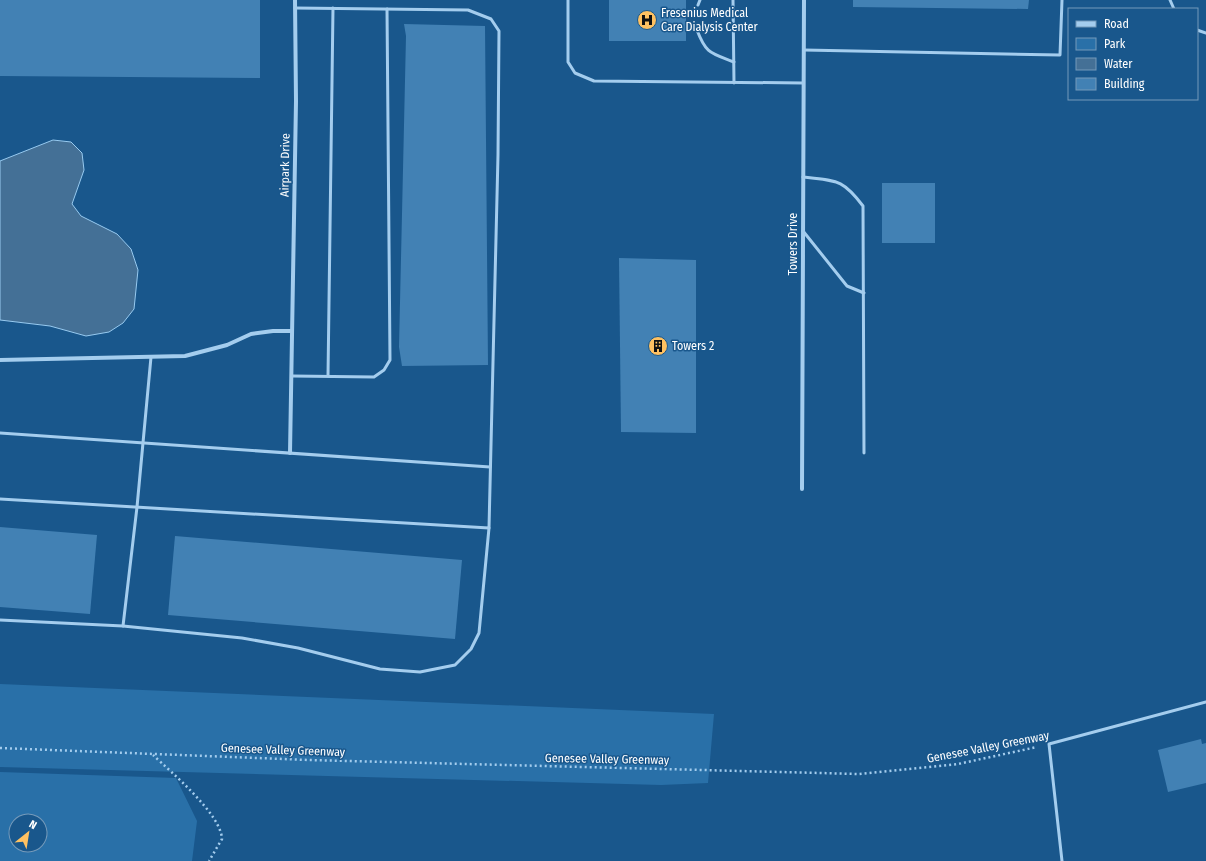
<svg xmlns="http://www.w3.org/2000/svg" width="1206" height="861" font-family="'Fira Sans Condensed',sans-serif">
<style>
.green{fill:#2970a8;fill-rule:evenodd}
.water{fill:#447096;stroke:#97caf0}
.building{fill:#4281b4}
.lines{fill:none;stroke-linecap:round;stroke-linejoin:round}
.path{stroke:#a4cdee;stroke-width:2.5;stroke-dasharray:2 3;stroke-linecap:butt}
.service{stroke:#a4cdee;stroke-width:3}
.minor{stroke:#a4cdee;stroke-width:4}
.labels{text-anchor:middle;dominant-baseline:central;stroke-width:3;stroke-linejoin:round;paint-order:stroke}
.poi-label{font-size:12px;fill:#fff;stroke:#19578c;text-anchor:start}
.street-label{font-size:12px;fill:#fff;stroke:#19578c}
</style>
<rect width="100%" height="100%" fill="#19578c"/>
<g class="green">
<polygon points="0,684 714,714 708,783 661,785 0,767"/>
<path d="M0,772L176,778L197,821L192,861H0ZM16,821H40V845H16Z"/>
</g>
<polygon class="water" points="53,140 71,142 82,153 84,170 72,204 81,216 117,234 131,249 138,270 134,309 123,323 109,332 86,336 50,326 0,320 0,161"/>
<g class="building">
<polygon points="0,0 260,0 260,78 0,76"/>
<rect x="609" y="0" width="77" height="41"/>
<polygon points="853,0 1029,0 1028,9 853,7"/>
<polygon points="404,24 485,26 488,365 402,366 399,347 406,36"/>
<rect x="882" y="183" width="53" height="60"/>
<polygon points="619,258 696,260 696,433 621,432"/>
<polygon points="0,527 97,535 90,614 0,607"/>
<polygon points="175,536 462,560 455,639 168,615"/>
<polygon points="1201,739 1202,744 1206,743 1206,783 1168,792 1158,750"/>
</g>
<g class="lines">
<g class="path">
<polyline points="0,748 309,760 859,774 958,764 1037,747"/>
<path d="M153,755C171,772 221,814 222,839L209,861"/>
</g>
<g class="service">
<polyline points="568,0 568,62 575,73 594,81 803,83"/>
<polyline points="733,0 734,83"/>
<polyline points="1170,0 1174,9"/>
<polyline points="698,5 700,0"/>
<path d="M697,30C706,54 711,53 734,62"/>
<polyline points="1197,30 1206,33"/>
<polyline points="804,50 1060,55 1062,0"/>
<path d="M803,177C836,181 842,178 863,206L864,453"/>
<polyline points="803,231 847,286 864,293"/>
<polyline points="292,376 374,377 384,370 390,360 387,9"/>
<polyline points="328,376 333,8"/>
<polyline points="0,433 490,467"/>
<polyline points="0,499 489,528 498,155 499,31 491,19 468,10 295,8"/>
<polyline points="0,620 123,626 242,638 298,648 380,669 420,672 455,665 471,649 479,633 489,528"/>
<polyline points="123,626 137,507 151,357"/>
<polyline points="1062,861 1049,744 1206,702"/>
</g>
<g class="minor">
<polyline points="0,360 185,356 227,345 251,334 273,331 292,331"/>
<polyline points="290,453 296,101 295,0"/>
<polyline points="802,489 804,0"/>
</g>
</g>
<defs>
<g id="hospital-disc" transform="scale(1)"><circle r="9.5" fill="#ffc161" stroke="#19578c"/><path d="M-5-5h3v3.5h4V-5h3V5h-3V1.5h-4V5h-3Z" fill="#111"/></g>
<g id="building-disc" transform="scale(1)"><circle r="9.5" fill="#ffc161" stroke="#19578c"/><path d="M-4-6H4V6H1V3H-1V6H-4ZM-2.5-4.3h1.7v1.8h-1.7ZM.8-4.3h1.7v1.8H.8ZM-2.5-1h1.7V.8h-1.7ZM.8-1h1.7V.8H.8Z" fill="#111"/></g>
</defs>
<g fill-rule="evenodd">
<use href="#hospital-disc" x="647" y="20"/>
<use href="#building-disc" x="658" y="346"/>
</g>
<g class="labels">
<g class="poi-label">
<text x="661" y="13">Fresenius Medical<tspan x="661" dy="14">Care Dialysis Center</tspan></text>
<text x="672" y="346">Towers 2</text>
</g>
<g class="street-label">
<text transform="translate(285 165) rotate(-89)">Airpark Drive</text>
<text transform="translate(793 244) rotate(-90)">Towers Drive</text>
<text transform="translate(988 747) rotate(-11)">Genesee Valley Greenway</text>
<text transform="translate(283 750) rotate(2)">Genesee Valley Greenway</text>
<text transform="translate(607 759) rotate(1)">Genesee Valley Greenway</text>
</g>
</g>
<rect x="1068" y="8" width="130" height="92" fill="#19578c" stroke="#759aba"/>
<rect x="1076" y="21" width="20" height="6" fill="#a4cdee" stroke="#759aba"/>
<text x="1104" y="28" font-size="12" fill="#ffffff">Road</text>
<rect x="1076" y="38" width="20" height="12" fill="#2970a8" stroke="#759aba"/>
<text x="1104" y="48" font-size="12" fill="#ffffff">Park</text>
<rect x="1076" y="58" width="20" height="12" fill="#447096" stroke="#759aba"/>
<text x="1104" y="68" font-size="12" fill="#ffffff">Water</text>
<rect x="1076" y="78" width="20" height="12" fill="#4281b4" stroke="#759aba"/>
<text x="1104" y="88" font-size="12" fill="#ffffff">Building</text>
<g transform="translate(28 833) rotate(30)"><circle r="19" fill="#19578c" stroke="#759aba"/>
<path d="M0-3L7 15L0 10L-7 15Z" fill="#ffc161"/>
<text y="-6" font-size="11" font-weight="bold" text-anchor="middle" fill="#ffffff">N</text>
</g>
</svg>
